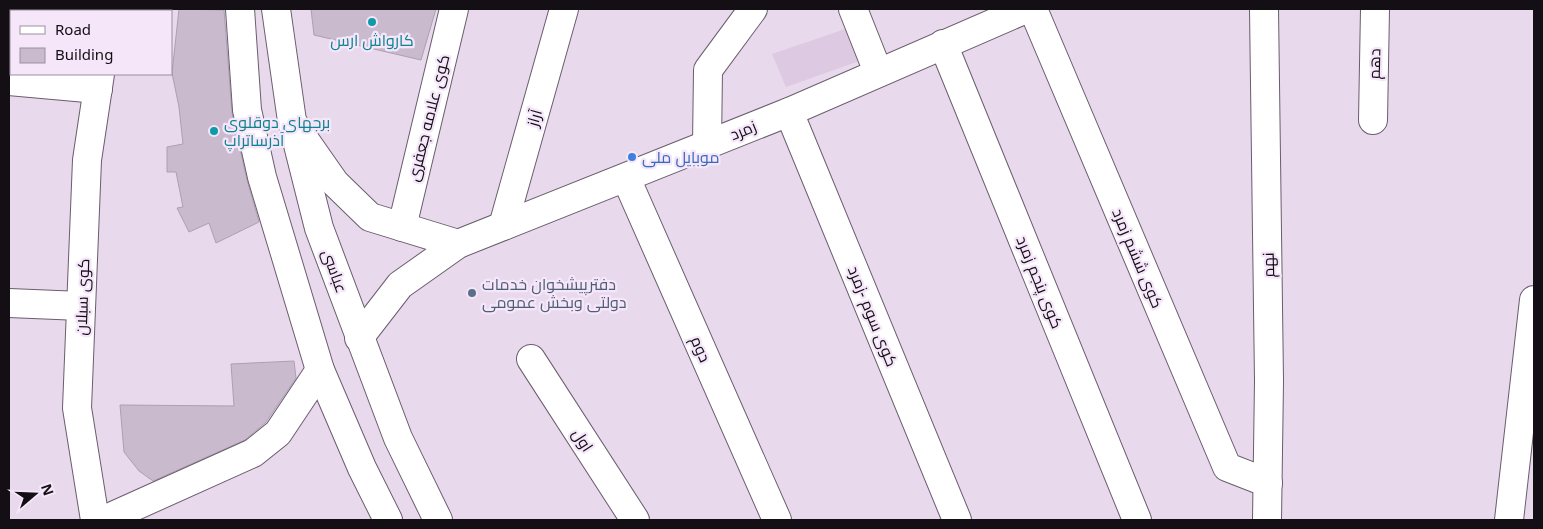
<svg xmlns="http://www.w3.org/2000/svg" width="1543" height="529" font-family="'Noto Sans',Cairo,sans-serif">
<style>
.built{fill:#ddcae2}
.building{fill:#c9bbcd;stroke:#ada0b1}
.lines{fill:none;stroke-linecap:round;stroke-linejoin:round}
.minor-casing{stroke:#6a5d6d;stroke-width:30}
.major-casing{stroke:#6a5d6d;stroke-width:30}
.highway-casing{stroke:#6a5d6d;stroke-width:30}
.minor{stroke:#fff;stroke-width:28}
.major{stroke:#fff;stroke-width:28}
.highway{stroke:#fff;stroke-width:28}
.culture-dot{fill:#0f9aa8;stroke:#f5e6f9;stroke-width:2}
.shop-dot{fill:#3f7fe0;stroke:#f5e6f9;stroke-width:2}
.service-dot{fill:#5c6f8a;stroke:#f5e6f9;stroke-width:2}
.labels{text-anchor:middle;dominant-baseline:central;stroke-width:4.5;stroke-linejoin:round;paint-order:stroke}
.culture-label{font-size:16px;fill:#0d838f;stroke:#f5e6f9}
.street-label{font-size:16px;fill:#130f15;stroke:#f5e6f9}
.shop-label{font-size:16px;fill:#366cbe;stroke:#f5e6f9;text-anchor:start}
.service-label{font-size:16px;fill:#4e5e75;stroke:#f5e6f9;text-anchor:start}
</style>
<rect width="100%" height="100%" fill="#e8d9ec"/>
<polygon class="built" points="851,27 865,59 786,87 772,54"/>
<g class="building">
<polygon points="179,9 224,10 232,113 247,180 259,222 216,243 209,223 189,232 177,208 183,207 176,172 167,172 167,147 183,144 179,107 172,73"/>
<polygon points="311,9 436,9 421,60 314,35"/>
<polygon points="294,361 296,378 266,422 245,440 153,481 139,471 124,452 120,405 234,406 231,364"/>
</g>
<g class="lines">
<g class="minor-casing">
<g id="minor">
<polyline points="853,9 878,72"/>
<polyline points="1033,9 1227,467 1268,483"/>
<polyline points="1264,9 1269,381 1267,520"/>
<polyline points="109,11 109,9"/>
<polyline points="943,44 1137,520"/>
<polyline points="9,81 98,89"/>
<polyline points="789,112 957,520"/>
<polyline points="1373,120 1375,9"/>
<polyline points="293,123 335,183 370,217 458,244"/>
<polyline points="707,145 708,70 753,9"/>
<polyline points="626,178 777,520"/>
<polyline points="503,226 564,9"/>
<polyline points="402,227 454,9"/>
<polyline points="9,303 81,306"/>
<polyline points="359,338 400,285 458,244 789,112 1026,9"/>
<polyline points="531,359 635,520"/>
<polyline points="95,520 77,408 87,160 100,74"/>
<polyline points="104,520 253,453 278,433 320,370"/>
</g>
</g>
<g class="major-casing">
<g id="major">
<polyline points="240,9 247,110 262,177 320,370 362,468 388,520"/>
<polyline points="276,9 292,121 319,228 398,438 438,520"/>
</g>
</g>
<g class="highway-casing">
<polyline id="highway" points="1509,520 1534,300"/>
</g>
<use href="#minor" class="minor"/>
<use href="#major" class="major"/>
<use href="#highway" class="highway"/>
</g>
<g class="culture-dot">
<circle cx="372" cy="22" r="5"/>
<circle cx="214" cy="131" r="5"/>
</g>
<circle class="shop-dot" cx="632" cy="157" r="5"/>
<circle class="service-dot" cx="472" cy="293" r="5"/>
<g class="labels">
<g class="culture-label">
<text x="372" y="40">کارواش ارس</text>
<text x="224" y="122" text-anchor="start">برجهای دوقلوی<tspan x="224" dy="18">آذرساتراپ</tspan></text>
</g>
<g class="street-label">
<text transform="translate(1374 64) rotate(-89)">دهم</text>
<text transform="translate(428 118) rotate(-76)">کوی علامه جعفری</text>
<text transform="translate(534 118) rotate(-74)">آراز</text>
<text transform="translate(743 130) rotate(-22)">زمرد</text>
<text transform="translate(1138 258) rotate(67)">کوی ششم زمرد</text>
<text transform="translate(1268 265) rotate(-91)">نهم</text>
<text transform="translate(335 271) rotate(70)">عباسى</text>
<text transform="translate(1040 282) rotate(68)">کوی پنجم زمرد</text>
<text transform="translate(82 297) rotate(-88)">کوی سبلان</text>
<text transform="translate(873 316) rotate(68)">کوی سوم -زمرد</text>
<text transform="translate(701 349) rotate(66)">دوم</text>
<text transform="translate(583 440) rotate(57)">اول</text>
</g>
<g class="shop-label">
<text x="642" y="157">موبایل ملی</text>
</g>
<g class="service-label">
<text x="482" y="284">دفترپیشخوان خدمات<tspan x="482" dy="18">دولتی وبخش عمومی</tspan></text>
</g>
</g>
<rect width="1543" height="529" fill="none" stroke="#130f15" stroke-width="20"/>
<rect x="10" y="10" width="162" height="65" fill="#f5e6f9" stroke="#9b909e"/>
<rect x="20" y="26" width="25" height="8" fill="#ffffff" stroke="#9b909e"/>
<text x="55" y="35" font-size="15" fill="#130f15">Road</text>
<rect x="20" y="48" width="25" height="15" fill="#c9bbcd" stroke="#9b909e"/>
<text x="55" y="60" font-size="15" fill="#130f15">Building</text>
<g transform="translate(35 494) rotate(71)" stroke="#f5e6f9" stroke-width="4" paint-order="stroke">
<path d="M0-4L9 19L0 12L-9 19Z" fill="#130f15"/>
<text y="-8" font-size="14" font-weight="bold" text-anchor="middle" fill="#130f15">N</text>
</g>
</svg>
